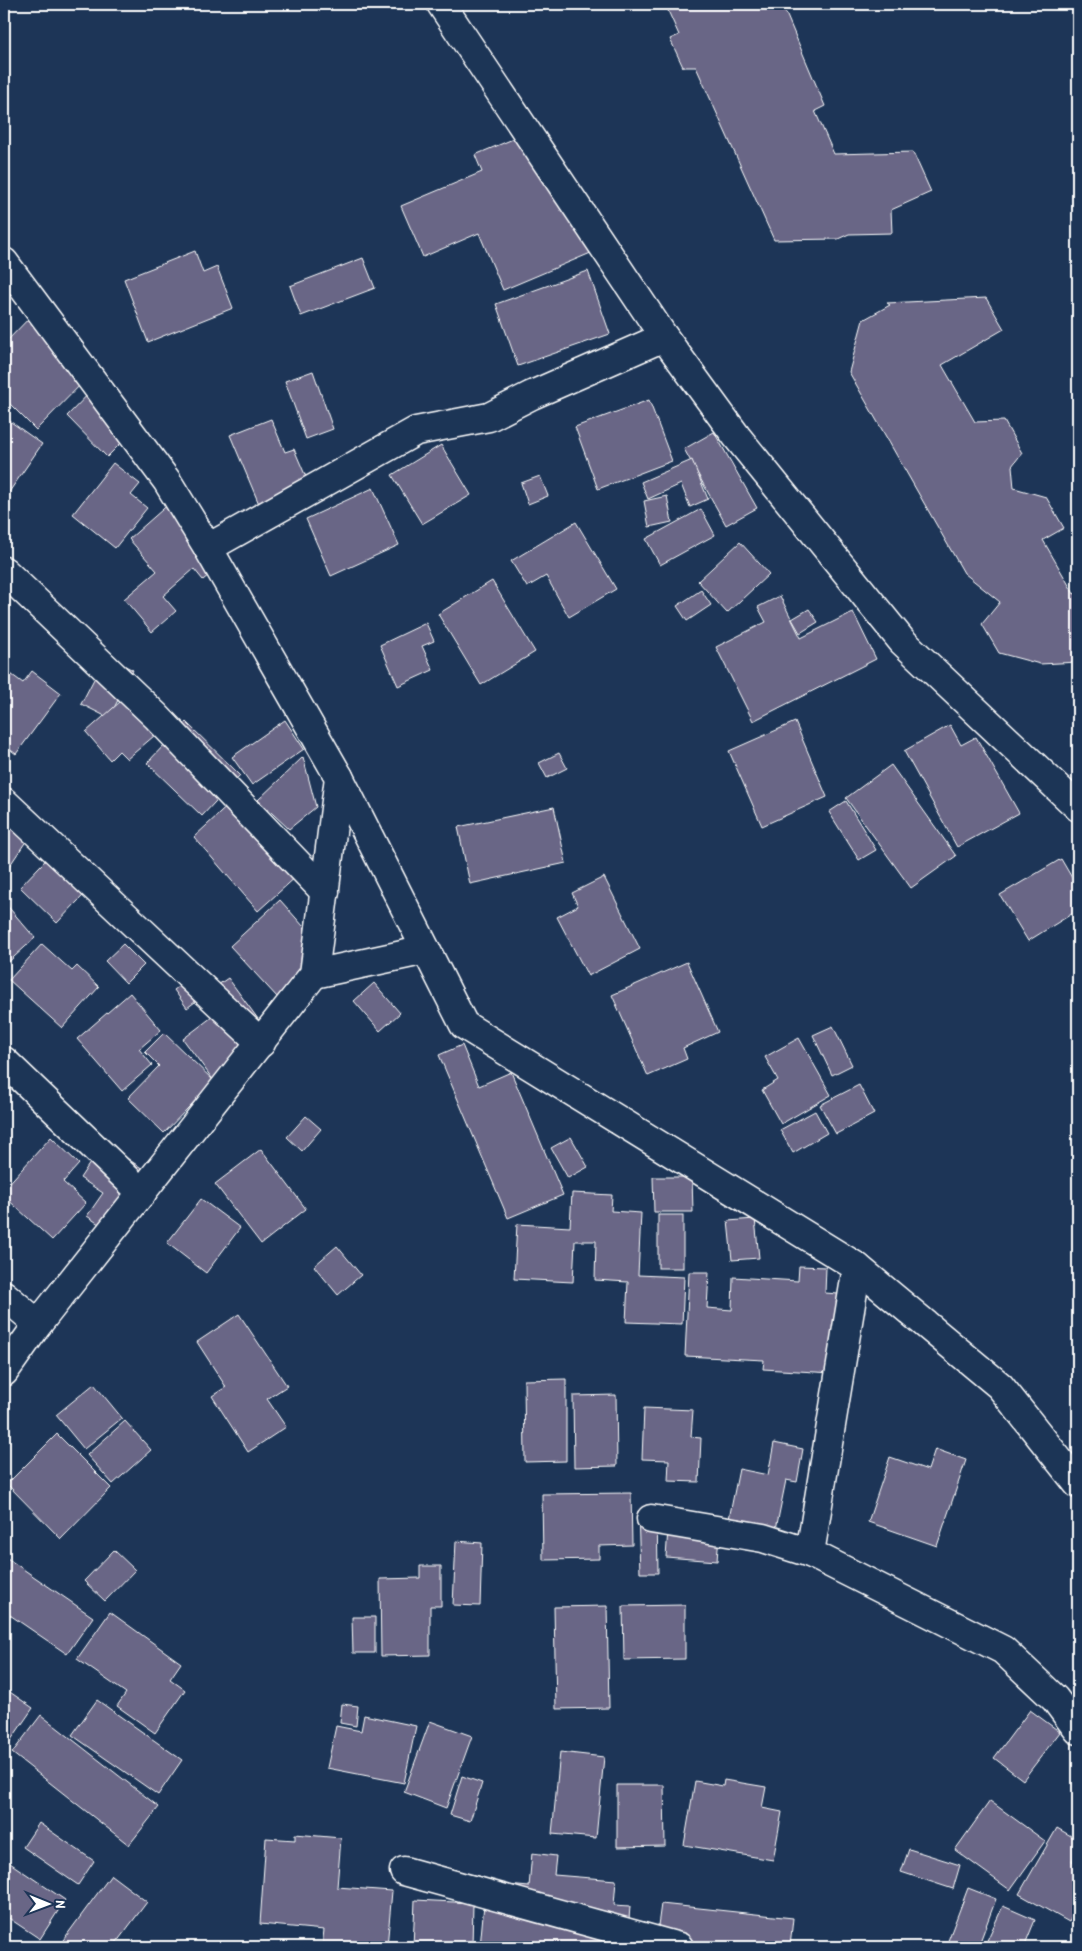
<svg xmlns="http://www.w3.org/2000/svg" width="1082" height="1951" font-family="'Patrick Hand',sans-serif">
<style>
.building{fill:#696686;stroke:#fff}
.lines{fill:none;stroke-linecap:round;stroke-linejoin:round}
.minor-casing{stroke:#fff;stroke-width:31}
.minor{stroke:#1d3557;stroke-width:28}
</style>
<rect width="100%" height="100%" fill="#1d3557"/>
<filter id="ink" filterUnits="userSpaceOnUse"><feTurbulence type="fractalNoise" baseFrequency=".02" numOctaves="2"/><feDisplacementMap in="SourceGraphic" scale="10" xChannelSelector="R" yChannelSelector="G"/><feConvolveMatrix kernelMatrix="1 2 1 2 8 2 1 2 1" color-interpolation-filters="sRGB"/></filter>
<g filter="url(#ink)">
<g class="building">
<polygon points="665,4 782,4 825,106 815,111 834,154 913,152 931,192 891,210 892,233 849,234 838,239 774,240 696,67 683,67 670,39 679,35"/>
<polygon points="525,134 550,191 576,180 605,247 503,290 479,233 423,257 401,206 482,172 475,155"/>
<polygon points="195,251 203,273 217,267 233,308 148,342 124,279"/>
<polygon points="363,258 375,288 301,316 290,286"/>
<polygon points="588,271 610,334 518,366 496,304"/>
<polygon points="986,298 1004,329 942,365 975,422 1004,421 1022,453 1012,466 1014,488 1046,497 1064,528 1043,540 1074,594 1078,592 1078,662 1040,664 999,653 982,624 1000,602 964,573 849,372 863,320 890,305 887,303"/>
<polygon points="35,312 94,371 36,430 4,398 4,344"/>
<polygon points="313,371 333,429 306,439 285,381"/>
<polygon points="97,385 138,426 107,457 67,416"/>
<polygon points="649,400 672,461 598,489 575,427"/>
<polygon points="4,417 42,444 5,498 4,498"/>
<polygon points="271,419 285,452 294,449 309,484 259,504 230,435"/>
<polygon points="714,432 757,508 726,525 684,449"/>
<polygon points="441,445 471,495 422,524 392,475"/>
<polygon points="692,460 708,499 690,507 681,484 648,499 641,482"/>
<polygon points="113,463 140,484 131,495 147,508 115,548 73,514"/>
<polygon points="540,476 548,496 528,504 521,483"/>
<polygon points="373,488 399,545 331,576 306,519"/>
<polygon points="667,496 672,522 649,527 644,501"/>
<polygon points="171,502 223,563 203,580 194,569 163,596 176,611 152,632 124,599 157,571 129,539"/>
<polygon points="701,509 715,535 660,565 646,539"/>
<polygon points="576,522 616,589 569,617 546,576 527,587 511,561"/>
<polygon points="740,542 769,574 727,613 698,581"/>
<polygon points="492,581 535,652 481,685 438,614"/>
<polygon points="701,590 711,605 687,621 677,606"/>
<polygon points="780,596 801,638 853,612 876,659 753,721 716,647 766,622 758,607"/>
<polygon points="809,609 818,622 800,633 792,619"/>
<polygon points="426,623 434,641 422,646 433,670 398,686 380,645"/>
<polygon points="106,656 133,670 109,718 81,704"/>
<polygon points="4,669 23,683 32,671 61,693 16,754 4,745"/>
<polygon points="129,694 161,730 127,759 119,751 110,760 86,732"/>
<polygon points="285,720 304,749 252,785 232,757"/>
<polygon points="186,722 240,775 202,816 147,763"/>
<polygon points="795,722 827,797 762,826 729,751"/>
<polygon points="950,725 961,745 976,737 1019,813 957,847 904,751"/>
<polygon points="559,753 567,768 547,778 539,763"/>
<polygon points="303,757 316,807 289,829 258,800"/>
<polygon points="891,765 956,856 911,888 846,798"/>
<polygon points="846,801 876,850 859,860 829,812"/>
<polygon points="4,802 37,825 4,874"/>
<polygon points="232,802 297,876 258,911 194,837"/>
<polygon points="554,807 566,863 470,884 458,827"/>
<polygon points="59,846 97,881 57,923 20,887"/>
<polygon points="1061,859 1078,888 1078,910 1028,941 1000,895"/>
<polygon points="604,877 640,949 588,976 557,917 578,906 572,893"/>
<polygon points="280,900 327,953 278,998 230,946"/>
<polygon points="4,902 35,938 4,966"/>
<polygon points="42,944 72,971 77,966 99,987 62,1028 9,980"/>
<polygon points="123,944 144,965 126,983 105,961"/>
<polygon points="687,962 718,1032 683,1048 687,1059 648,1076 612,995"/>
<polygon points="199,971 212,989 228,978 272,1038 214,1081 183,1039 216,1014 203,996 187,1008 174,990"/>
<polygon points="374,983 400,1013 380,1031 354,1001"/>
<polygon points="130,993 161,1030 139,1049 152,1065 122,1091 77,1039"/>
<polygon points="833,1026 852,1065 832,1075 813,1035"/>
<polygon points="164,1033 214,1081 164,1133 128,1098 159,1066 145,1052"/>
<polygon points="799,1038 831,1095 781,1124 762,1090 778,1080 765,1057"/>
<polygon points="462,1045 479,1086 511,1072 563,1195 508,1218 439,1055"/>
<polygon points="859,1085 874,1114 836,1134 820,1105"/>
<polygon points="815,1111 827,1133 793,1153 780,1130"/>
<polygon points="306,1116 321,1129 302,1151 287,1137"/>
<polygon points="51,1137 79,1164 63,1182 86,1203 52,1240 4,1196 4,1189"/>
<polygon points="571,1137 588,1167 568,1178 551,1148"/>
<polygon points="261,1149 306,1209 261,1244 215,1184"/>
<polygon points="94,1157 115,1172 125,1157 158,1179 118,1237 87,1216 103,1193 80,1178"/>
<polygon points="653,1177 692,1177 693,1212 654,1212"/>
<polygon points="572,1193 612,1195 611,1211 641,1213 638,1275 684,1277 682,1324 626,1322 628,1282 595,1280 596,1241 575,1241 573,1282 514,1279 517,1224 570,1227"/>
<polygon points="201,1199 240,1228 206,1273 167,1243"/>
<rect x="658" y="1215" width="25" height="53"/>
<polygon points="755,1219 759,1258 732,1260 728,1221"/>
<polygon points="337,1246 361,1275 338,1295 314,1266"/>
<polygon points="799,1266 826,1267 825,1293 838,1294 833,1373 763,1369 764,1360 685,1356 689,1272 709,1272 707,1308 732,1310 733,1277 798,1281"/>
<polygon points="239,1314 287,1386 267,1399 286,1427 248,1452 212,1396 226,1387 197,1342"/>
<polygon points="566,1379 566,1461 525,1462 524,1380"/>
<polygon points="94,1384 122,1418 84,1449 56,1415"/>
<polygon points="616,1395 617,1466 574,1467 573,1396"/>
<polygon points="644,1408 693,1410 691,1437 701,1438 699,1482 668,1481 669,1460 642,1459"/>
<polygon points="125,1421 151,1450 113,1484 87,1455"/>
<polygon points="57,1434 111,1488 61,1539 7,1484"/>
<polygon points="774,1443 803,1449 797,1482 786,1480 775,1534 728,1524 739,1469 768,1475"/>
<polygon points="935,1449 966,1460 937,1546 868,1522 890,1457 928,1470"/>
<polygon points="631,1493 632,1545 599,1546 599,1559 543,1560 542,1494"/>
<polygon points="657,1510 658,1573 640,1573 638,1511"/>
<polygon points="668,1530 719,1534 717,1561 666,1557"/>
<polygon points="456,1541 482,1543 480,1606 453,1605"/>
<polygon points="114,1550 135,1570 105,1601 84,1581"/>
<polygon points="4,1556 93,1617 67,1654 4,1611"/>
<polygon points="420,1566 441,1566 441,1606 430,1606 430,1655 381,1656 380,1579 420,1578"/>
<polygon points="685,1605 685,1659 624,1660 623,1606"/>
<polygon points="607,1606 609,1708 556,1709 554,1607"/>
<polygon points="110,1612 181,1663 170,1679 185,1690 155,1733 117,1706 126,1693 77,1659"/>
<polygon points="352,1617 375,1617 375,1653 353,1653"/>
<polygon points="4,1688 33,1708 4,1750"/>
<polygon points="97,1700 182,1760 158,1795 72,1735"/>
<polygon points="342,1704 358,1706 356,1726 340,1723"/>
<polygon points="1030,1710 1060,1732 1023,1780 994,1758"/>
<polygon points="41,1715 159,1807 129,1845 12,1753"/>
<polygon points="364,1715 416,1726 404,1783 327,1768 336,1726 361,1731"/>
<polygon points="430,1721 472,1736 446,1808 404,1792"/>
<polygon points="560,1752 604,1757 596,1838 552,1834"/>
<polygon points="462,1776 482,1783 470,1821 450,1815"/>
<polygon points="724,1780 766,1787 762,1808 782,1812 773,1860 684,1845 695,1781 723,1786"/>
<polygon points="617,1785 664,1785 665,1846 617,1847"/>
<polygon points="990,1801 1045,1841 1010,1890 955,1850"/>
<polygon points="39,1823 94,1861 78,1885 23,1847"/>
<polygon points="1057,1828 1078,1840 1078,1849 1072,1861 1078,1864 1078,1907 1069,1922 1019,1894"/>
<polygon points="295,1834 341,1838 337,1887 392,1891 387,1947 322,1947 324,1930 260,1924 266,1838 295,1840"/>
<polygon points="909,1849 960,1865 953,1889 901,1872"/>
<polygon points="532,1853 556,1856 554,1875 616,1880 614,1905 630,1906 627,1947 480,1947 486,1883 529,1887"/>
<polygon points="4,1859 65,1900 40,1939 4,1915"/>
<polygon points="111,1875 147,1902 113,1947 58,1947"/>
<polygon points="968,1888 996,1899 978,1947 949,1947 946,1946"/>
<polygon points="415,1900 473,1903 472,1947 413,1947"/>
<polygon points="661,1904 793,1918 790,1947 655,1947"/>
<polygon points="1003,1906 1035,1920 1024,1947 984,1947"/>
</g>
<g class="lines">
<g class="minor-casing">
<g id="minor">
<polyline points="441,4 664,337 737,437 902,641 1078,807"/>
<polyline points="4,262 167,481 208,548 339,777 314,974 38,1324 4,1372"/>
<polyline points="208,548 416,431 489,417 532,395 664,337"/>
<polyline points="4,571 156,716 325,892"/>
<polyline points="339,777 464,1025 857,1267 810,1553 1003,1650 1055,1699 1078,1730"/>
<polyline points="4,802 261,1043"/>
<polyline points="314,974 426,950"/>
<polyline points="4,1061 142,1193"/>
<polyline points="857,1267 1000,1386 1078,1484"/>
<polyline points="4,1295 38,1324"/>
<polyline points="651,1519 763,1538 810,1553"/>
<polyline points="404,1871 679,1947"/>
</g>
</g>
<use href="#minor" class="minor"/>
</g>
</g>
<rect width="1082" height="1951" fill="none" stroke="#1d3557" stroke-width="20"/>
<rect x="10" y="10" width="1062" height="1931" fill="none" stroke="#fff" stroke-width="2" filter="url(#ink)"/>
<g transform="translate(48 1904) rotate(91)" stroke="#1d3557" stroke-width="4" paint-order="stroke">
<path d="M0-4L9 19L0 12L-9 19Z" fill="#ffffff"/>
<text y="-8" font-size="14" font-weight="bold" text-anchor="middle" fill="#ffffff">N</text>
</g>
</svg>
